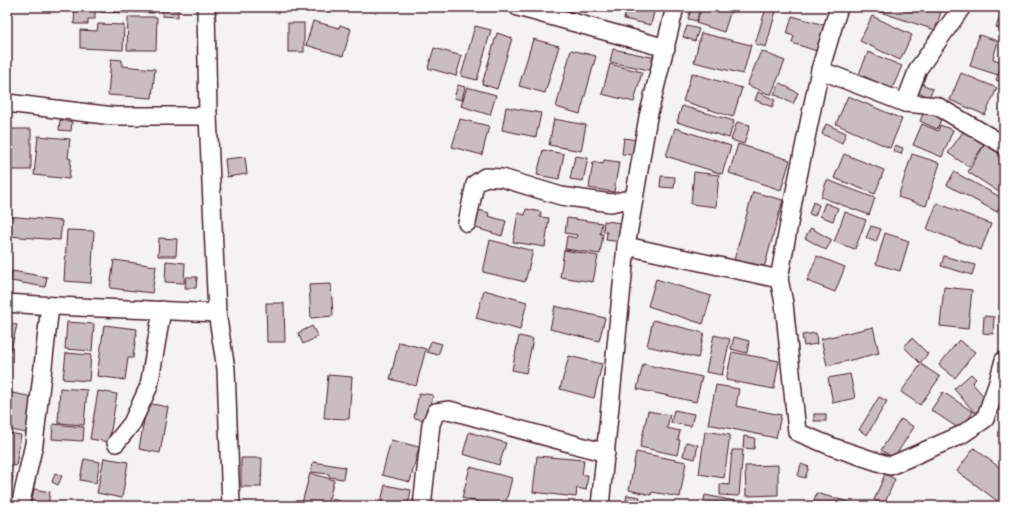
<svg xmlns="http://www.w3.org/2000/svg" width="1011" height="513" font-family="Caveat,sans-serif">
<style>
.building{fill:#cabdc1;stroke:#4a1f2b}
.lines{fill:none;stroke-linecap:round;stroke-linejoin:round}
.street-casing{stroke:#4a1f2b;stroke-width:20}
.street{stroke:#fff;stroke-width:17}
</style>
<rect width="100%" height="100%" fill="#f4f2f2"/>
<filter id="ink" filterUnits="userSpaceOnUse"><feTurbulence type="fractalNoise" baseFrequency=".025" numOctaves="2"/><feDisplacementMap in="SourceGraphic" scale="8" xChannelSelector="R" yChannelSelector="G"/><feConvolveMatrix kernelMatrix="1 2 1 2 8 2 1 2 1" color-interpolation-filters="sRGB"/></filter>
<g filter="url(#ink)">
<g class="building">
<polygon points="75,7 95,7 95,19 88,19 88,24 74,24"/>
<polygon points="102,7 129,7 129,13 101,12"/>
<polygon points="132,7 155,7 154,13 132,12"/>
<polygon points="163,7 178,7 178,17 162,16"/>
<polygon points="627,7 655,7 651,25 624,19"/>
<polygon points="692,7 700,7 697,21 688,19"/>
<polygon points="702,7 732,7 724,32 696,23"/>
<polygon points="879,7 932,7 931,8 941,12 935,30 877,11"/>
<polygon points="1004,7 1004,31 996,27"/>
<polygon points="766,8 776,11 766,47 755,44"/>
<polygon points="792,16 828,26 820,52 792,43 794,36 787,34"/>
<polygon points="872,16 912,35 900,60 860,41"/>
<polygon points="128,17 157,17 156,50 127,50"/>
<polygon points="313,21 339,28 340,25 351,29 343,56 306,45"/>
<rect x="288" y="23" width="16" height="29"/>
<polygon points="98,24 124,25 123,50 80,48 80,30 97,31"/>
<polygon points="475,26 491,30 477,80 461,76"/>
<polygon points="687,26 699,29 695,41 683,37"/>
<polygon points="497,33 512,38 497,89 482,84"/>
<polygon points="701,33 751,45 743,74 694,62"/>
<polygon points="979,35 998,41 993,59 1002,62 998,75 970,66"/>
<polygon points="533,39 559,46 545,93 519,86"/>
<polygon points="434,48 462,56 456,76 428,68"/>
<polygon points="613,49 656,58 654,71 610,62"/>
<polygon points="571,50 596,56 580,114 556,107"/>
<polygon points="761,51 785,61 771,95 747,85"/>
<polygon points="868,52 902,66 892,89 859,74"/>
<polygon points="111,59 122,60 122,66 155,69 152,98 108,95"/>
<polygon points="610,64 642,72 634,102 602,94"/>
<polygon points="1002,64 1004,64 1004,83 996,80"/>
<polygon points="692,73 742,88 733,117 683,101"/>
<polygon points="961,73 997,88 985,115 950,100"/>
<polygon points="780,83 798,93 793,104 774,94"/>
<polygon points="922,84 933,89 929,97 918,92"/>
<polygon points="458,85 465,87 462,100 454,98"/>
<polygon points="467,87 496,95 490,115 461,106"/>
<polygon points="758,92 775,100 772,107 755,100"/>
<polygon points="848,96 902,119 890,148 836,124"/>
<polygon points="682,106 734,121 729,138 677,122"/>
<polygon points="506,107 541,113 536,137 502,130"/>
<polygon points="925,109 942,117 937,129 920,121"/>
<polygon points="460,119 489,126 482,155 452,147"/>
<polygon points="554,119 586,125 581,151 549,145"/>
<polygon points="60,120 72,122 71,131 59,130"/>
<polygon points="737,122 750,125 744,144 731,140"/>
<polygon points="826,124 846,133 842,143 822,134"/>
<polygon points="922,124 938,131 940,125 953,130 942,157 913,145"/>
<polygon points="675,128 731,146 722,174 666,156"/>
<rect x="7" y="129" width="24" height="41"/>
<polygon points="965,129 985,143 969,167 948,153"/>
<polygon points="38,136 70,139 68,158 71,159 69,179 34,175"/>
<polygon points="624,138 637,140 635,155 622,154"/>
<polygon points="738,144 790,160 781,190 729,173"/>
<polygon points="985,144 1004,157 1004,191 1002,194 968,172"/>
<polygon points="895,145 903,148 901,154 893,151"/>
<polygon points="543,150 564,154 559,179 537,175"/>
<polygon points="844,154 884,170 875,194 834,178"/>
<polygon points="912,154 940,163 926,206 898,197"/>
<polygon points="575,156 588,158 583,181 570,179"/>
<polygon points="245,157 247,174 227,177 225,159"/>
<polygon points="604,160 619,162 614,192 589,188 593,162 603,164"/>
<polygon points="694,172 719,175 716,207 691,204"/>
<polygon points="954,172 1004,199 997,212 947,185"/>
<polygon points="661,176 675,177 674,188 660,187"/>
<polygon points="827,180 875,198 869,215 821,197"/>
<polygon points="753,192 783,200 764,268 734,260"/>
<polygon points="813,202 819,205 815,216 809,214"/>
<polygon points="825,203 838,208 833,221 820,216"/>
<polygon points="937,203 991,224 981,250 927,229"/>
<polygon points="526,209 541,212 540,217 549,218 545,247 513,242 518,213 525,215"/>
<polygon points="479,210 489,213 488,216 506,221 502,236 473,227"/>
<polygon points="845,212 866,220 855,249 834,242"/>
<polygon points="7,216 62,221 60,240 7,236"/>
<polygon points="567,218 602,223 600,234 603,234 600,254 565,249 567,236 576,238 577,235 565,233"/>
<polygon points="604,221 623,223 621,242 606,240 607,232 603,232"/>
<polygon points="871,226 881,229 876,242 866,238"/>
<polygon points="811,228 832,240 826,250 805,238"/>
<polygon points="67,230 94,231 91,283 64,281"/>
<polygon points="885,233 909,241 900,271 876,264"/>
<polygon points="159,238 177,239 176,256 158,256"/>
<polygon points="490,240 533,251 525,282 483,272"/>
<polygon points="564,250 598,256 593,282 560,277"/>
<polygon points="817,256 845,267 835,292 807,281"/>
<polygon points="944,256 975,265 972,275 941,266"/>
<polygon points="114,260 156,266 152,293 110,288"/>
<polygon points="166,261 185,263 184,283 165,282"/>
<polygon points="12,271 47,277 45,287 11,281"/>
<polygon points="186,277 197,277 196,288 185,288"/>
<polygon points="656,279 711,296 703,324 648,306"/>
<polygon points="331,284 333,316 311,318 309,285"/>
<polygon points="944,287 972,290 968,329 940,326"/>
<polygon points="484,290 527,302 520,330 476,318"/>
<polygon points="266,303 284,303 285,342 267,342"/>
<polygon points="555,306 605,318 599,341 550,329"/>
<polygon points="984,316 994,317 993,334 983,333"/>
<polygon points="653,320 704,333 698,358 647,346"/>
<polygon points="7,322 17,325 7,365"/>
<polygon points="67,322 94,324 92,351 65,349"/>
<polygon points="104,325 137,329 133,358 128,358 125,380 97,376"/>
<polygon points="312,326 318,337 303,344 298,333"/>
<polygon points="873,327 879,353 827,366 821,339"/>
<polygon points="816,333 817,344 804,346 802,335"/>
<polygon points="714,335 730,339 722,375 706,372"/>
<polygon points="519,336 533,339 526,373 512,370"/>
<polygon points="734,337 749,341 747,353 731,349"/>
<polygon points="912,338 928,354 920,363 904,347"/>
<polygon points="959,340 975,352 955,378 939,365"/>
<polygon points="431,341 442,344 438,355 427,352"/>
<polygon points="399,342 426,349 416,386 390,379"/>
<polygon points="732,352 779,361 774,389 726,380"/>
<polygon points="66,353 91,355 89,381 63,379"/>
<polygon points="569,356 602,364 594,398 560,389"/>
<polygon points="643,364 702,377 696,402 637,389"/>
<polygon points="921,364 940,377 920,405 901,392"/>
<polygon points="850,374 855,398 833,403 828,378"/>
<polygon points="971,374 976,379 972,383 988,401 975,413 954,389"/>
<polygon points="328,375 352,377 349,419 324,418"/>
<polygon points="716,385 739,389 736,406 781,415 776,438 708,424"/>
<polygon points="60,388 87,390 84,425 58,423"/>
<polygon points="98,391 117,394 109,442 90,439"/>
<polygon points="7,392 33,397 26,433 7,429"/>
<polygon points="943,392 973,412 961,430 931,410"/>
<polygon points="419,393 433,395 428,421 414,418"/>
<polygon points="879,397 887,401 867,435 859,430"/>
<polygon points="147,403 168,407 160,453 139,449"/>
<polygon points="674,410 694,414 691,426 671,423"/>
<polygon points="648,411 670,415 667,428 680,431 678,440 680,440 677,455 640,447"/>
<rect x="814" y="414" width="12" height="7"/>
<polygon points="901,419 914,427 894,458 881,450"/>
<polygon points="53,424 84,427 83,441 52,439"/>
<polygon points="705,431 730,435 724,478 699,474"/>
<polygon points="469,432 506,443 499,465 463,454"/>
<polygon points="7,433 21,435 16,466 7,465"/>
<polygon points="744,436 755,438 754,449 743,448"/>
<polygon points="391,440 419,447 410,482 382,475"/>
<polygon points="686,442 698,445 695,459 683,456"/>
<polygon points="974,448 1004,471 1004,506 957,471"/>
<polygon points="732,450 743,450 739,496 720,495 720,484 729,485"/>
<polygon points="636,452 686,462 680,497 652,492 651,495 629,490"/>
<polygon points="537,456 584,460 582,475 588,475 586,490 577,488 576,497 533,492"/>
<polygon points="104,458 128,462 122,498 97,493"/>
<polygon points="241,458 262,458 261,487 241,487"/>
<polygon points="84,459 100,462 96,483 80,480"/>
<polygon points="313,462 345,467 343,479 329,477 329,474 311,472"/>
<polygon points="801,464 809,467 805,478 798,476"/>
<polygon points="778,465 778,495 746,496 745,466"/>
<polygon points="470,467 512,478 505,506 494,506 462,498"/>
<polygon points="55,473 62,476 58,485 52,482"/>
<polygon points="310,473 334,480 327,506 313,506 302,503"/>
<polygon points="7,474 13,476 9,496 7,496"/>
<polygon points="885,474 895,479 884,505 874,500"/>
<polygon points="385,485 411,490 408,506 380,506"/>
<polygon points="34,489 50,492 48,506 39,506 31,504"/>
<polygon points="816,493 849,502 848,506 813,506"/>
<polygon points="627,495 640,497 638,506 625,506"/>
<polygon points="705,495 735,501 734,506 703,506"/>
<polygon points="7,499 10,500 9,506 7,506"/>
<polygon points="332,499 342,502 341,506 330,506"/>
</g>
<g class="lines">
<g class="street-casing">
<g id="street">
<polyline points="206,7 208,116 217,313 226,369 231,506"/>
<polyline points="518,7 666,48"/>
<polyline points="839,7 820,70 794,196 779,279 784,303 797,432 833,447 890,466 961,435 985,419 998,382 1004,360"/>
<polyline points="820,70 905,103 937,106 1004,145"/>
<polyline points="7,103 113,116 208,116"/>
<polyline points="905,103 918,69 962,7"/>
<polyline points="467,223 475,184 485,177 502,178 561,196 611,203 634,198"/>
<polyline points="626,246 779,279"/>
<path d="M7,303C77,308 147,309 217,313"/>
<polyline points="116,443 132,423 149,386 162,310"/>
<polyline points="20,506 34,444 50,306"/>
<polyline points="422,506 431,424 436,412 449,410 606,453"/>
<polyline points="600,506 626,246 648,117 675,7"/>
</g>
</g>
<use href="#street" class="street"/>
</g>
</g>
<rect width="1011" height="513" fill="none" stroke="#fff" stroke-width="24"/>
<rect x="12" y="12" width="987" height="489" fill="none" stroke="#4a1f2b" stroke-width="1.5" filter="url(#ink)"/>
</svg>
